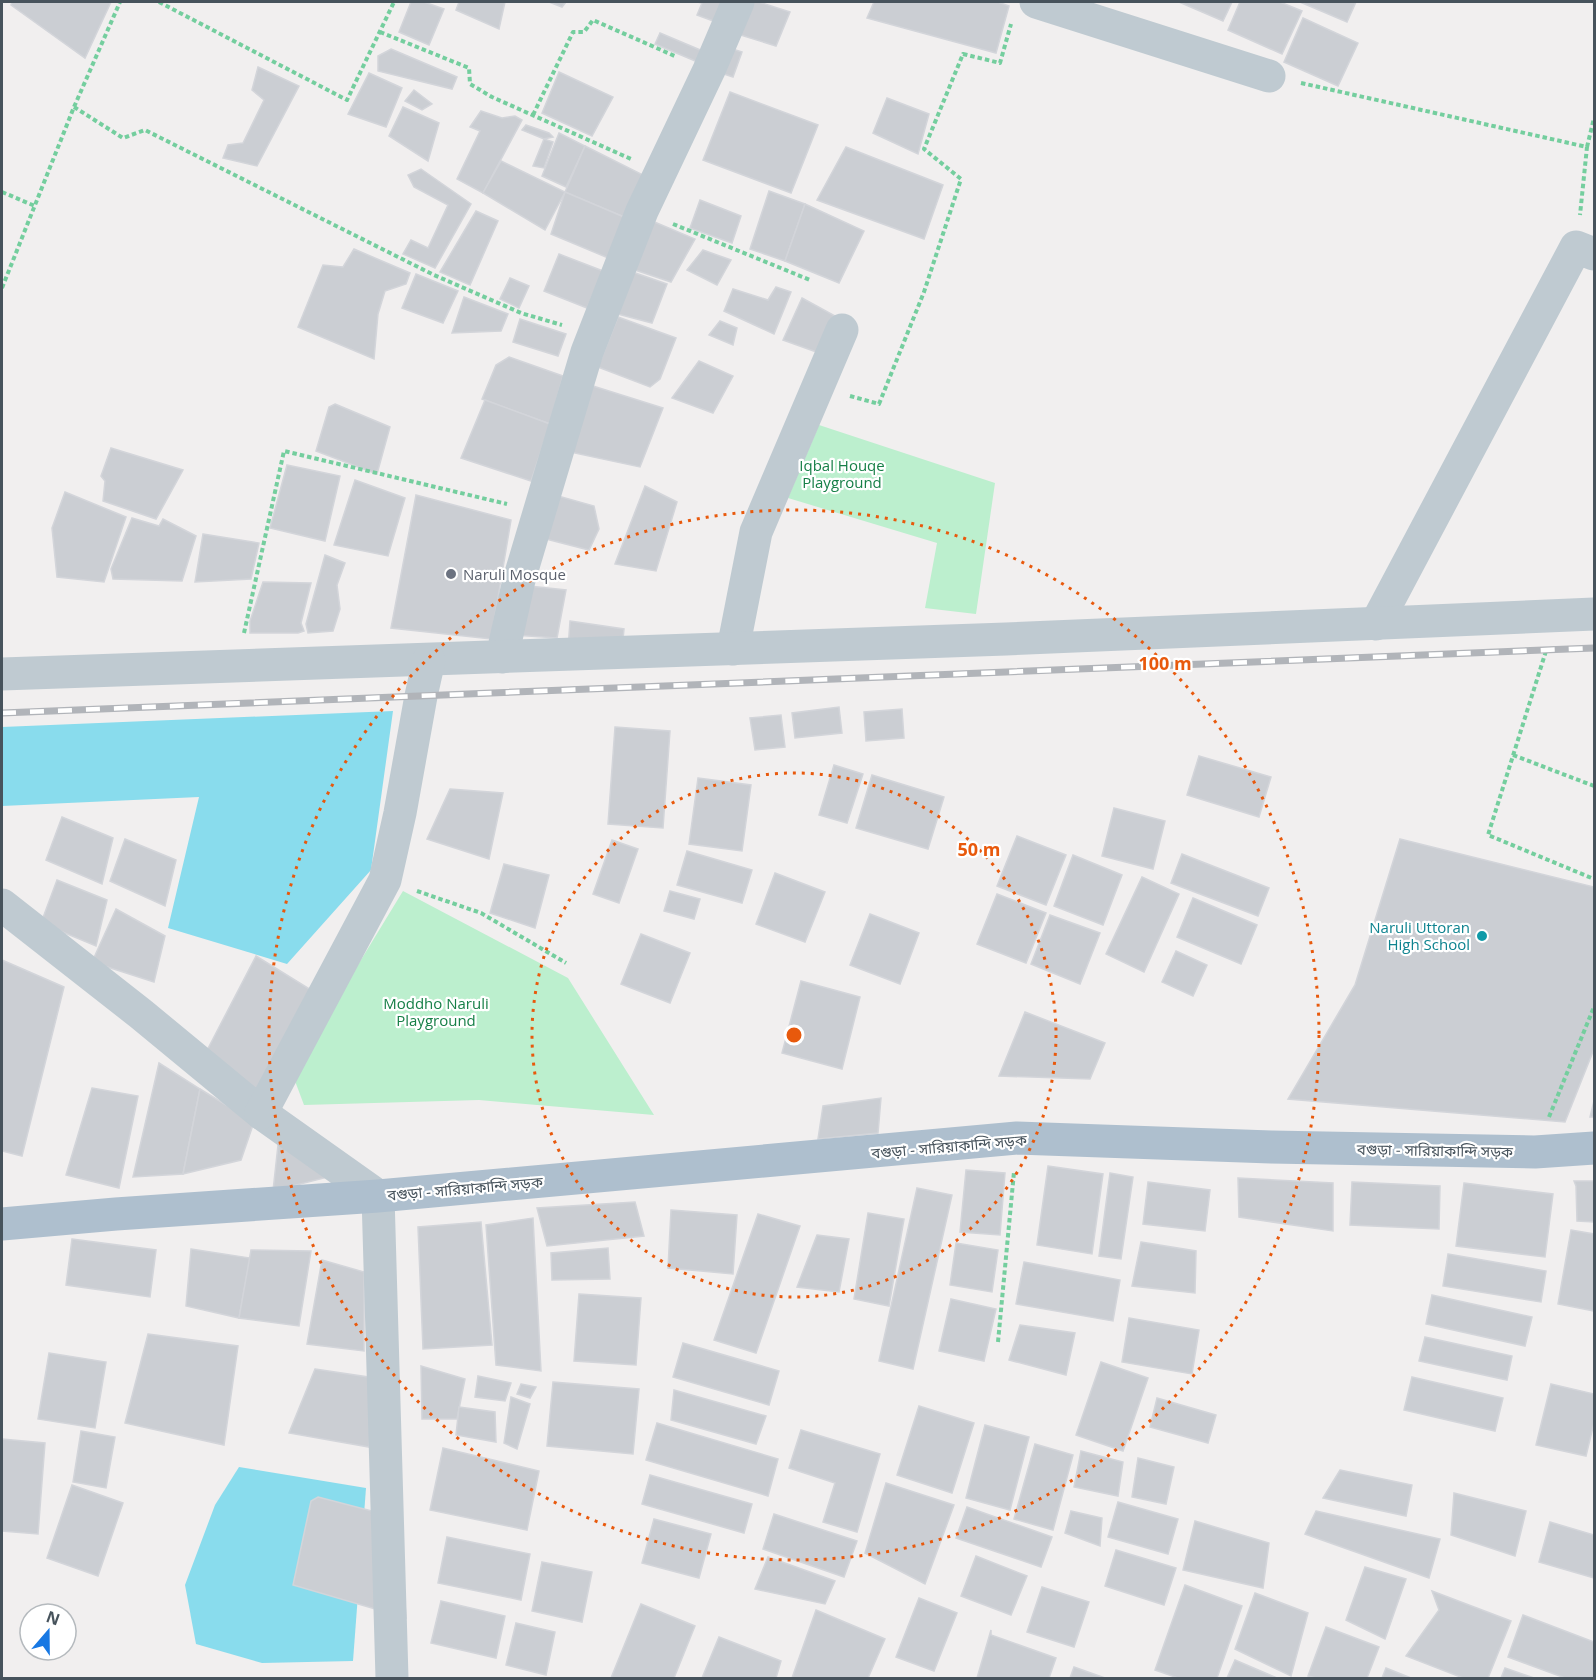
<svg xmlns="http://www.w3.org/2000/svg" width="1596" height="1680" font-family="'Open Sans','Noto Sans Bengali',sans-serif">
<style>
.green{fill:#bcefce}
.water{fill:#89dced}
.building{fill:#cbced3;stroke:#d3d5da;stroke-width:1.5}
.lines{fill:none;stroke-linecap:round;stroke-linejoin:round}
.path{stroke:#74ce9e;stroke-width:4;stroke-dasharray:4.5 3;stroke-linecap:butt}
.minor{stroke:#bfcad1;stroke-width:33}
.major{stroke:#aebfce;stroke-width:33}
.rail-casing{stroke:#b1b4b9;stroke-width:7}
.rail{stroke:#fff;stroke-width:4.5;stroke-dasharray:14;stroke-linecap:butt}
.ring{fill:none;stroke:#e8590c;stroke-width:3;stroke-dasharray:3 6}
.worship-dot{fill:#6b7280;stroke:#fff;stroke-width:2}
.culture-dot{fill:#0f9aa8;stroke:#fff;stroke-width:2}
.labels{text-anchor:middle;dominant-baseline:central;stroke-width:4.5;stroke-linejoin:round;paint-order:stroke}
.park-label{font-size:15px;fill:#167f47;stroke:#fff}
.worship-label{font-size:15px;fill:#5b616d;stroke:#fff;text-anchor:start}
.culture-label{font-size:15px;fill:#0d838f;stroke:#fff;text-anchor:end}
.street-label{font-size:15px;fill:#47535c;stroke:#fff}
.centre{fill:#e8590c;stroke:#fff;stroke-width:3}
.ring-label{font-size:18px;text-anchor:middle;font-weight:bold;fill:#e8590c;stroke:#fff;stroke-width:4.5;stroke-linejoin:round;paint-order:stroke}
</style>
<rect width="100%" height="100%" fill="#f1efef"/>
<g class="green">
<polygon points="819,425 995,483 976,614 925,608 937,543 788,498"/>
<polygon points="403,891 568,978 654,1115 479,1100 304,1105 292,1073"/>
</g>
<g class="water">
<polygon points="393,711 371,870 287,964 168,928 199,797 2,806 2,727"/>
<polygon points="239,1467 366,1488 353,1661 262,1663 196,1644 185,1585 215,1505"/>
</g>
<g class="building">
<polygon points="12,2 111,2 85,58 11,5"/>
<polygon points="411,2 424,2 444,9 429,45 399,32"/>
<polygon points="459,2 505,2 499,29 456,10"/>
<polygon points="549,2 566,2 562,7"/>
<polygon points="697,2 724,2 716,22 697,15 702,3"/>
<polygon points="744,2 759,2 790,12 776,46 731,32"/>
<polygon points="874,2 998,2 1009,6 996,53 867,18"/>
<polygon points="1179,2 1232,2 1223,21"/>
<polygon points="1240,2 1280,2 1302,11 1282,54 1228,30"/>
<polygon points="1300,2 1356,2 1347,22"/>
<polygon points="1303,18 1358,43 1338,86 1284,62"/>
<polygon points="660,33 705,52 700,63 655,44"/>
<polygon points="723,46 742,52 733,77 712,70"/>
<polygon points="391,49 457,77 452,89 378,71 378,56"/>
<polygon points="258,67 299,86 257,166 223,158 228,145 243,143 264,100 252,90"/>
<polygon points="559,72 613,97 592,136 542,113"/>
<polygon points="369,73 402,88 386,127 348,114"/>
<polygon points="414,90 432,104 422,110 405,101"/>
<polygon points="730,92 818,125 791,193 703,160"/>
<polygon points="887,98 929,114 918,154 873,133"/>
<polygon points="403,107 439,123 428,161 389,136"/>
<polygon points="481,111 502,118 515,116 522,120 483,193 457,179 480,131 470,127"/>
<polygon points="526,125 549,133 553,137 544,139 522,130"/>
<polygon points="559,133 585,146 566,187 542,176"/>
<polygon points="544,139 553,142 544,168 533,166"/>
<polygon points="585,146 651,179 631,220 565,192"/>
<polygon points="846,147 943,185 924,239 817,200"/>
<polygon points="501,161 565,192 545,230 483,193"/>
<polygon points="421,169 471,204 435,268 403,254 411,240 428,248 448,205 414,187 408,175"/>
<polygon points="769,191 805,204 785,261 750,249"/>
<polygon points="565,192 631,220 613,260 551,234"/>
<polygon points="700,200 741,216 732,243 690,228"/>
<polygon points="805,204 864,231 839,283 785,261"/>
<polygon points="476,211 498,221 470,285 440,272"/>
<polygon points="645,218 695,239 671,282 623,266"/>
<polygon points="354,249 410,273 406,284 385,291 378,314 374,359 298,327 323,265 343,267"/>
<polygon points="703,250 731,260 717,285 687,270"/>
<polygon points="559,254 603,271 587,308 544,291"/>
<polygon points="624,269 667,284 652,323 610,312"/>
<polygon points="416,274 458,291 443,323 402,308"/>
<polygon points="510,278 529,286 519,308 500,299"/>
<polygon points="776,287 791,292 774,334 724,311 733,289 768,300"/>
<polygon points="464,297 508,314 501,331 452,333"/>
<polygon points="802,298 837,317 822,354 783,340"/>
<polygon points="618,317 676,338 660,379 650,387 598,367"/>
<polygon points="520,319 566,334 558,356 513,342"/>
<polygon points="720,321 737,328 733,345 709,335"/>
<polygon points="509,357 563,376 550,424 482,399 496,365"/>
<polygon points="699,361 733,376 713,413 672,398"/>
<polygon points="593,386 663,408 640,467 570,452"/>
<polygon points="485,400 550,424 531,481 461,458"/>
<polygon points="335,404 390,427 377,474 316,451 329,407"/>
<polygon points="111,448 183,470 156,519 103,501 105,481 101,476"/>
<polygon points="287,465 340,476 325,541 270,528"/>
<polygon points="355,480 405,498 388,556 334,545"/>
<polygon points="645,486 677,502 656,571 615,564"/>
<polygon points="65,492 126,517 104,582 57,577 52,528"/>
<polygon points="551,494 594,506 599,529 589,550 538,537"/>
<polygon points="416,495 511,520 491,639 391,628"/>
<polygon points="132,518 159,526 163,519 196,536 182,581 113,579 111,569"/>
<polygon points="203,534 259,543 251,579 195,582"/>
<polygon points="325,555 345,563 337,585 340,609 333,631 308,633 306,624"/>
<polygon points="263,582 311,583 301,623 304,631 298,633 250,633 250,621"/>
<polygon points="529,586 566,590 557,638 514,635"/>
<polygon points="570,621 624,629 622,649 568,649"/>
<polygon points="839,707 842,733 795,738 792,713"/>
<polygon points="902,709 904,738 866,741 864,712"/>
<polygon points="781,715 785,747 755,750 750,718"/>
<polygon points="615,727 670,731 663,828 608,824"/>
<polygon points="1199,756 1271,777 1259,817 1187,795"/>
<polygon points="834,765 863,774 847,823 819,815"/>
<polygon points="872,775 944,797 928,849 856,828"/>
<polygon points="698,778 751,785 742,851 689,844"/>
<polygon points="450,789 503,793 489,859 427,839"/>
<polygon points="1114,808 1165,821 1153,869 1102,856"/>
<polygon points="62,817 113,838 102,884 46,860"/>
<polygon points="1017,836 1066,855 1046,905 997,886"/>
<polygon points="125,839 176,860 165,906 110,881"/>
<polygon points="1400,839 1594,887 1594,1049 1565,1122 1288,1099 1355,985"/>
<polygon points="612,840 638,849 619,903 593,894"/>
<polygon points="687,851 752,870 742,903 677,885"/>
<polygon points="1182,854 1269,888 1258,916 1171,883"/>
<polygon points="1073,855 1122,875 1103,925 1054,906"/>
<polygon points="504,864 549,875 535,928 490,913"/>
<polygon points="775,873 825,892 805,942 756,924"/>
<polygon points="1142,877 1179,894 1144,972 1106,954"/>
<polygon points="57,880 107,900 96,946 41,923"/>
<polygon points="670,891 700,899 694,919 664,911"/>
<polygon points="997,894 1046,913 1026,963 977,944"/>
<polygon points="1193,898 1257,925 1241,964 1177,937"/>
<polygon points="116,909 165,936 154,982 92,962"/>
<polygon points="870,914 919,933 900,984 850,965"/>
<polygon points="1050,915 1100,933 1080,984 1031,964"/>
<polygon points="641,934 690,953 670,1003 621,984"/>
<polygon points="1176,951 1207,965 1193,996 1162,982"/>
<polygon points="256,956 316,993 258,1104 202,1060"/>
<polygon points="2,960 64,987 22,1156 2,1151"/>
<polygon points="801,981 860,997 842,1069 782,1053"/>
<polygon points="1025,1012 1105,1043 1090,1079 999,1076"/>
<polygon points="159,1063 200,1089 183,1174 133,1177"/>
<polygon points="92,1088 138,1096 119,1188 66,1175"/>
<polygon points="200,1089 254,1122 241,1160 183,1174"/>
<polygon points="881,1098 878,1133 818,1139 823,1106"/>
<polygon points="1594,1101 1594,1117 1590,1117"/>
<polygon points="279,1136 328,1177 273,1191"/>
<polygon points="1048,1166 1103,1174 1092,1254 1037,1245"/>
<polygon points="966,1170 1005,1173 1000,1235 960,1232"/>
<polygon points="1110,1173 1133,1177 1121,1259 1099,1256"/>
<polygon points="1238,1178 1333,1183 1333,1231 1239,1217"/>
<polygon points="1574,1181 1594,1181 1594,1222 1577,1221 1576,1186"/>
<polygon points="1148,1182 1210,1190 1205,1231 1143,1224"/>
<polygon points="1352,1182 1440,1186 1439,1229 1350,1225"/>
<polygon points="1464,1183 1553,1194 1545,1257 1456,1246"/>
<polygon points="917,1188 952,1195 913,1369 879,1361"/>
<polygon points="635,1202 644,1236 547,1246 537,1208"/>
<polygon points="671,1210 737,1215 733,1274 668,1268"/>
<polygon points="868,1213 904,1219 889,1306 854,1299"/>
<polygon points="758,1214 800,1226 756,1353 714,1340"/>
<polygon points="533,1218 541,1371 496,1365 486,1225"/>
<polygon points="481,1222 492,1345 423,1349 418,1227"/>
<polygon points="1571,1230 1594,1234 1594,1311 1558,1304"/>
<polygon points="817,1235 849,1239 839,1292 797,1287"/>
<polygon points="72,1239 156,1250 150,1297 66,1285"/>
<polygon points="1141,1242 1196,1251 1195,1293 1132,1286"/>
<polygon points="956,1243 998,1250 992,1292 950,1285"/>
<polygon points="608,1248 610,1279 552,1280 551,1253"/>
<polygon points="191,1249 250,1258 239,1318 186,1306"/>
<polygon points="251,1250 311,1251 299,1326 239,1318"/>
<polygon points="1448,1254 1546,1271 1541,1302 1443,1286"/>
<polygon points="322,1260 364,1272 364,1351 307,1344"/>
<polygon points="1024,1262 1120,1280 1113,1321 1016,1304"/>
<polygon points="579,1294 641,1298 636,1365 574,1361"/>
<polygon points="1432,1295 1532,1317 1525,1346 1426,1324"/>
<polygon points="951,1299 996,1309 984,1361 939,1351"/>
<polygon points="1129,1318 1199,1330 1192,1374 1122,1362"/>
<polygon points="1020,1325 1075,1333 1066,1375 1009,1360"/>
<polygon points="148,1334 238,1346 224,1445 125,1423"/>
<polygon points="1425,1337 1512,1356 1507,1380 1419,1361"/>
<polygon points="683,1343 779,1371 769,1405 673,1377"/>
<polygon points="49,1353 106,1362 95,1428 38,1419"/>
<polygon points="1101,1362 1148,1378 1123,1451 1076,1435"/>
<polygon points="421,1366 465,1379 457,1419 422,1419"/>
<polygon points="315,1369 375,1378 369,1447 289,1433"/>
<polygon points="478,1376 511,1383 505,1401 475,1397"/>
<polygon points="1412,1377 1503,1398 1495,1431 1404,1410"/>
<polygon points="553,1382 639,1389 633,1454 547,1446"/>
<polygon points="521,1384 536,1387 530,1398 517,1394"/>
<polygon points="1551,1384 1594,1394 1594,1423 1586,1456 1536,1445"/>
<polygon points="674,1390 766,1416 756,1444 671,1420"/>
<polygon points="511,1397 530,1404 517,1449 504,1443"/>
<polygon points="1157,1398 1216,1415 1208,1443 1150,1427"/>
<polygon points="919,1406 974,1423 952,1493 897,1475"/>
<polygon points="459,1407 495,1412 496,1442 456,1435"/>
<polygon points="657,1423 778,1459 768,1496 646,1460"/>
<polygon points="985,1425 1029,1437 1010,1510 966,1498"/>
<polygon points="801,1430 880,1454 857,1532 823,1522 835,1483 789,1468"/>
<polygon points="81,1431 115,1437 106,1488 73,1482"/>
<polygon points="2,1439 45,1443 38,1534 2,1531"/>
<polygon points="1035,1444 1073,1455 1053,1530 1014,1519"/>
<polygon points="443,1448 539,1471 527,1530 430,1510"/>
<polygon points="1081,1451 1123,1462 1118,1496 1074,1487"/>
<polygon points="1138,1458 1174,1467 1166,1504 1132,1497"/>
<polygon points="1340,1470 1412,1485 1406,1516 1323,1498"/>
<polygon points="650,1475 752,1504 744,1533 642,1504"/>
<polygon points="886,1483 954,1505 925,1584 865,1553"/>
<polygon points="72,1485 123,1503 98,1576 47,1558"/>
<polygon points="1454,1493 1526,1511 1515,1556 1451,1535"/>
<polygon points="318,1497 399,1518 406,1618 293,1585 311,1501"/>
<polygon points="1118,1502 1178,1519 1168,1554 1108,1537"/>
<polygon points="967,1507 1052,1537 1041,1567 956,1538"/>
<polygon points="1071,1511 1102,1518 1100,1546 1065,1533"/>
<polygon points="1316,1511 1440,1539 1429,1578 1305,1534"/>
<polygon points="774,1514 857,1541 844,1577 763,1549"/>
<polygon points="654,1519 711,1534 699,1578 642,1563"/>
<polygon points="1195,1521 1269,1543 1263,1588 1183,1570"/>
<polygon points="1550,1522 1594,1535 1594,1578 1539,1562"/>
<polygon points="447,1537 530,1554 521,1600 438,1583"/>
<polygon points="1116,1550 1176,1568 1164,1605 1105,1586"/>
<polygon points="976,1556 1027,1576 1011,1615 961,1596"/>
<polygon points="768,1557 835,1581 825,1604 755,1589"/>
<polygon points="542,1562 592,1572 582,1622 532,1611"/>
<polygon points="1365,1567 1406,1579 1385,1639 1346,1620"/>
<polygon points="1185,1585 1242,1606 1217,1678 1178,1678 1155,1670"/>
<polygon points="1042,1587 1089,1602 1074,1647 1027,1632"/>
<polygon points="1432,1591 1511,1621 1488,1678 1463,1678 1406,1656 1439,1610"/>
<polygon points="1255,1593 1308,1613 1291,1676 1235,1649"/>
<polygon points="919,1598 957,1613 934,1671 896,1657"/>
<polygon points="441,1601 505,1616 496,1658 431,1643"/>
<polygon points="641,1604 695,1626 674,1678 611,1678"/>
<polygon points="816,1610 885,1639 868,1678 792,1678"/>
<polygon points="1523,1615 1594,1642 1594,1678 1565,1678 1508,1657"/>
<polygon points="516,1623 555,1632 546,1675 506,1665"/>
<polygon points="1326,1627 1379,1647 1367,1678 1316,1678 1308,1676"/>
<polygon points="991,1630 991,1635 1056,1658 1049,1678 977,1678"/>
<polygon points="719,1637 781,1661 776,1678 702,1678"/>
<polygon points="1235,1660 1277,1678 1227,1678"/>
<polygon points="1074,1667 1105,1678 1070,1678"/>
<polygon points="1386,1668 1411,1678 1382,1678"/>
<polygon points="1505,1668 1534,1678 1501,1678"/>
</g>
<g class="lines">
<g class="path">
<polyline points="159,2 347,100 394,2"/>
<polyline points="380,32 469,68 470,84 492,97 631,159"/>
<polyline points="1301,83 1587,147 1580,215"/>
<polyline points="74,107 123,138 145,130 434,275 521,313 562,325"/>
<polyline points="533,115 573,32 584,32 593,20 677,57"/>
<polyline points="1587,147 1594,118"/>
<polyline points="2,192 35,206"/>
<polyline points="673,224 810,280"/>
<polyline points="2,288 74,107 120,2"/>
<polyline points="850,396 879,404 924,292 961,179 924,149 963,54 1000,63 1011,24"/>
<polyline points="244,633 284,451 507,504"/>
<polyline points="1546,651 1488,835 1594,879"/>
<polyline points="1513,755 1594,786"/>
<polyline points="417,891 481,913 566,963"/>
<polyline points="1549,1117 1594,1007"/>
<polyline points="998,1342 1014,1172"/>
</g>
<g class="minor">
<polyline points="1036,2 1269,76"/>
<polyline points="1376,624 1576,247 1594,254"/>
<polyline points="733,649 756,532 842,330"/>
<polyline points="502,657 519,580 587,352 642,211 709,70 738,2"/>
<polyline points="2,674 1006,639 1594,614"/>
<polyline points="2,905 141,1014 261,1113 378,1196 392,1678"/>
<polyline points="261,1113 385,880 400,813 421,696 429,660"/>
</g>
<polyline class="major" points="2,1224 116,1214 378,1196 1017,1138 1271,1147 1535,1152 1594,1148"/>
<g class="rail-casing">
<polyline id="rail" points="2,713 1594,648"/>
</g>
<use href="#rail" class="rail"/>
</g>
<g class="ring">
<circle cx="794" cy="1035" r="262"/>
<circle cx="794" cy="1035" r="525"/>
</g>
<circle class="worship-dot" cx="451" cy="574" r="6"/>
<circle class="culture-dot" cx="1482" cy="936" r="6"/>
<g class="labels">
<g class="park-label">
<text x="842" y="465">Iqbal Houqe<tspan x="842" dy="17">Playground</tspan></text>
<text x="436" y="1003">Moddho Naruli<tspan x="436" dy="17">Playground</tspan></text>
</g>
<g class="worship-label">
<text x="463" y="574">Naruli Mosque</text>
</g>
<g class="culture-label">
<text x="1470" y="927">Naruli Uttoran<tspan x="1470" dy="17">High School</tspan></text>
</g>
<g class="street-label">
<text transform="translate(949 1146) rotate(-5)">বগুড়া - সারিয়াকান্দি সড়ক</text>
<text transform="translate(1435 1150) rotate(1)">বগুড়া - সারিয়াকান্দি সড়ক</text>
<text transform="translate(465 1188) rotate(-5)">বগুড়া - সারিয়াকান্দি সড়ক</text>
</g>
</g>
<circle cx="794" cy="1035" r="9" class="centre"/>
<g class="ring-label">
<text x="1165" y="670">100 m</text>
<text x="979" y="856">50 m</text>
</g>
<rect width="1596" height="1680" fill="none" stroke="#47535c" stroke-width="6"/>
<g transform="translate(48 1632) rotate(20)"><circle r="28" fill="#ffffff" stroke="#b5babe" stroke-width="1.5"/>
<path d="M0-4.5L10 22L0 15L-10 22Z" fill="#1778e3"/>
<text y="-9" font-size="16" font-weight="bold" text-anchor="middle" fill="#47535c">N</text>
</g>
</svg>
